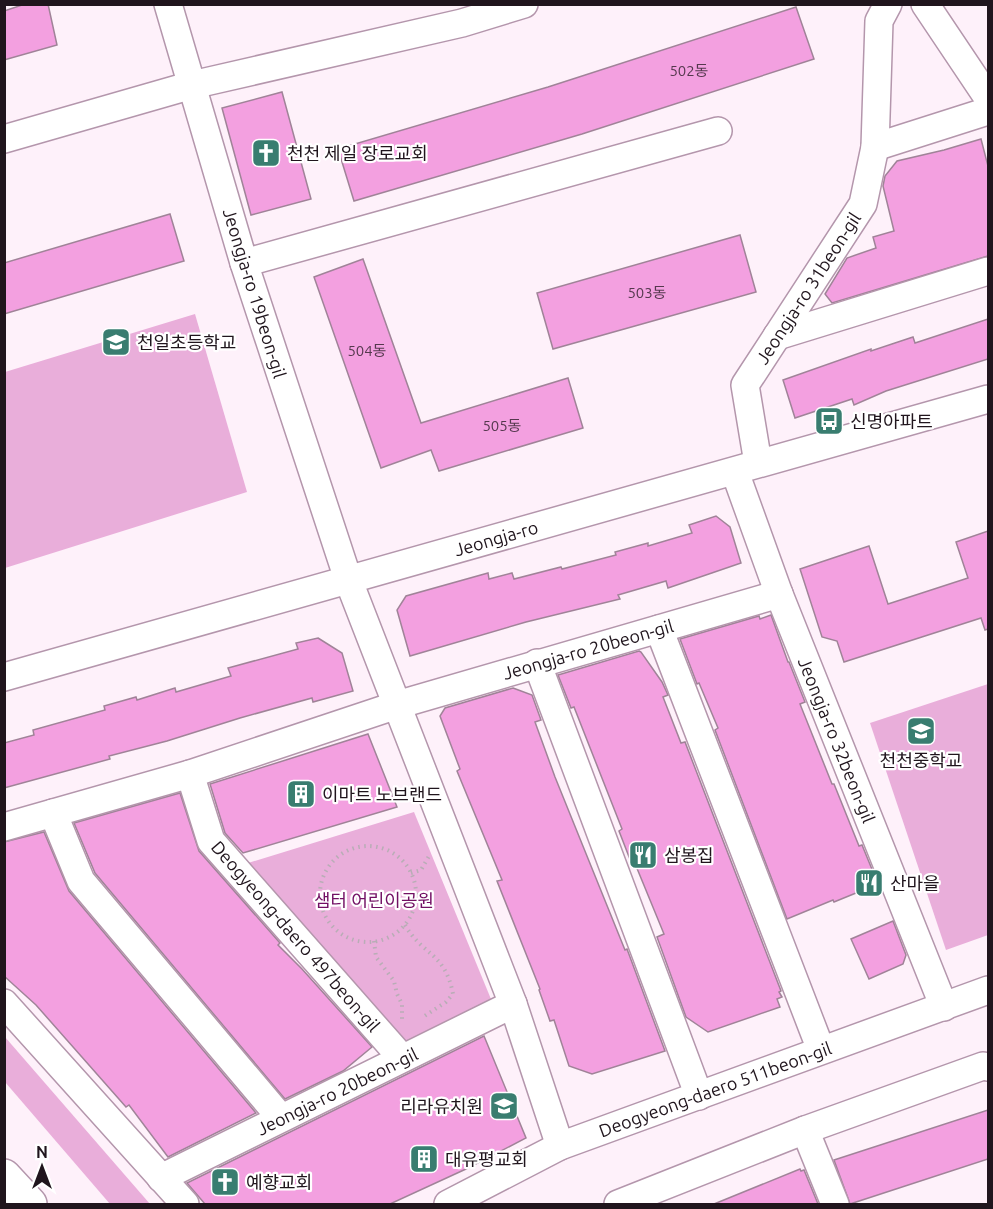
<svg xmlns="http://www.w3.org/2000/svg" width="993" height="1209" font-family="Ubuntu,'Noto Sans KR',sans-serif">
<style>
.green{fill:#e9aeda}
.building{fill:#f3a0e0;stroke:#a08398;stroke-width:1.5}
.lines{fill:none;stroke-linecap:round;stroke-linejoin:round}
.minor-casing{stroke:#b496ac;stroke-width:30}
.major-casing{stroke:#b496ac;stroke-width:36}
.path{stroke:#b9adb6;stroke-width:4;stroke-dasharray:1.5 4.5;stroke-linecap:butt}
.minor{stroke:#fff;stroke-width:27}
.major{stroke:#fff;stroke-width:33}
.labels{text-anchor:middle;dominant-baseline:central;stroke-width:4.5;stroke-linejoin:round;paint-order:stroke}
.number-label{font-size:15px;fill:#55384e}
.poi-label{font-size:18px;fill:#20151d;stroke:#fff;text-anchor:start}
.street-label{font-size:18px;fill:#20151d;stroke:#fff}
.park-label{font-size:18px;fill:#721064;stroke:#fff}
</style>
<rect width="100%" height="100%" fill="#fef1fa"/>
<g class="green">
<polygon points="195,314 247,492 5,568 5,372"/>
<polygon points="988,684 988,935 946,950 870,723"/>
<polygon points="414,812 493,1004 405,1049 248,863"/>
<polygon points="5,1037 150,1204 110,1204 5,1082"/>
</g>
<g class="building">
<polygon points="25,4 48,4 57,45 4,60 4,11"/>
<polygon points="796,7 814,59 582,134 354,201 338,149 548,87"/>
<polygon points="282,92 311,199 251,215 222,108"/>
<polygon points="981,139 988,166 988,256 832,303 825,294 847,258 876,248 873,237 894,231 883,186 885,176 897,161 944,150"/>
<polygon points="170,214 184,261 4,314 4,263"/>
<polygon points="740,235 756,292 553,349 537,293"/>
<polygon points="363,259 421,423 568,378 583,428 439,471 431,450 381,468 314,277"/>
<polygon points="988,319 988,359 886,391 854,405 852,399 795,418 783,380 871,349 871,351 913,337 915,343"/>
<polygon points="716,516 730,527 741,563 668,588 666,581 618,595 620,599 526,622 410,656 397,610 406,596 488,573 489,579 512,573 514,579 561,567 562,569 616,555 615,552 648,543 648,546 692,533 689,525"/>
<polygon points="988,531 988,629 985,630 981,618 844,662 837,641 822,637 800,569 869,546 888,604 968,578 956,542"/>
<polygon points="771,615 788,662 789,662 805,702 800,704 832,784 834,784 859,846 862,845 878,884 834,902 833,900 787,919 715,730 718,728 699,683 697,684 680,639 759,616 760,619"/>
<polygon points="318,638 342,653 353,691 313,702 312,698 240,718 167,741 109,756 110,759 4,788 4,743 34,735 33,730 105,710 104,706 136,697 137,700 175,688 176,692 231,676 228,668 298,649 296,643"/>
<polygon points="639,651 641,652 662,682 668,695 663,697 681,743 685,742 781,991 779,992 782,997 777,999 780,1007 708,1032 686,1017 657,937 664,934 636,866 633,867 619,831 622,829 574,707 571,708 558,675"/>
<polygon points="513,688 532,695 541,720 535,722 555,777 625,950 627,949 665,1051 592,1074 569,1066 554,1020 550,1021 539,990 540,989 497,881 502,880 457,771 460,769 440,716 445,708"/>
<polygon points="368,734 397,807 243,853 225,833 210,784"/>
<polygon points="180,793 199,851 280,943 278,945 302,969 372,1047 343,1071 285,1099 95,873 74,823"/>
<polygon points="44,832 69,891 256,1113 168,1157 129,1105 126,1107 36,1005 4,976 4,842"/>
<polygon points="893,921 906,955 903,964 869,979 851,939"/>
<polygon points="484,1036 526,1138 466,1169 390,1204 205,1204 187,1183"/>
<polygon points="988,1110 988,1159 850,1204 834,1160"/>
<polygon points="800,1169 801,1171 804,1170 818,1204 714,1204"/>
</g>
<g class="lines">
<g class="minor-casing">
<g id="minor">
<polyline points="168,4 244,263 348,579 513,1004 560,1146"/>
<polyline points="925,4 988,98"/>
<polyline points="4,139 192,85 462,23 524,4"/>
<polyline points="875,147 988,111"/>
<polyline points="244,263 718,131"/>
<polyline points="777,336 988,271"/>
<polyline points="758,463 745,385 863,204 875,147 879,21 888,4"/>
<polyline points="735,472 779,594 944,1007"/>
<polyline points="659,629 821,1050"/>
<polyline points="537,663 699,1096"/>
<polyline points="4,677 988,399"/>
<polyline points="190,774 211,841 402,1058"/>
<polyline points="53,813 81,881 281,1118"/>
<polyline points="4,827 190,774 397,705 779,594"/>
<polyline points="4,1003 185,1204"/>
<polyline points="805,1130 835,1204"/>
<polyline points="161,1178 513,1004"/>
<polyline points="448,1204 560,1146 988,990"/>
<polyline points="618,1204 805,1130 983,1066 988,1067"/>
</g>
</g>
<g class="major-casing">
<polyline id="major" points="4,1176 30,1204"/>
</g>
<g class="path">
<circle cx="368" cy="894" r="48"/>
<polyline points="411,873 421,870 429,856"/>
<path d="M405,925C423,956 445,952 453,994L446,1002L423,1017"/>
<polyline points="374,941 376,957 394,981 397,994 402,1004 402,1019"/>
</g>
<use href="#minor" class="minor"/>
<use href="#major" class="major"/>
</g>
<defs>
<g id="church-square" transform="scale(1.5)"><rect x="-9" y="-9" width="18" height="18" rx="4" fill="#397d70" stroke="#fff"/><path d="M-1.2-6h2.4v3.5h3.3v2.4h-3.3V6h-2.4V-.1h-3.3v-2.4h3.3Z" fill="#fff"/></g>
<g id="school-square" transform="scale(1.5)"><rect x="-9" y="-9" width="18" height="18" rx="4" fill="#397d70" stroke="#fff"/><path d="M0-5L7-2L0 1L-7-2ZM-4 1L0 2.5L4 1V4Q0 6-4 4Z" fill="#fff"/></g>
<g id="bus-square" transform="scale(1.5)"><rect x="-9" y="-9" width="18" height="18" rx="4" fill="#397d70" stroke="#fff"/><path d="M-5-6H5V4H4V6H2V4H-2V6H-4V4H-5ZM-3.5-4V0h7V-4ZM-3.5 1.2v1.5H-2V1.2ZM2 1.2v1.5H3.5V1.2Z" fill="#fff"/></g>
<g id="building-square" transform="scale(1.5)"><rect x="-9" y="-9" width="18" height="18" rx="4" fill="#397d70" stroke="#fff"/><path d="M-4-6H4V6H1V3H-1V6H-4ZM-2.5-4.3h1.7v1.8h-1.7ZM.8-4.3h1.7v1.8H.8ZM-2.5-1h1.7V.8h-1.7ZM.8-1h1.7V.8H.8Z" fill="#fff"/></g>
<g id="restaurant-square" transform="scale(1.5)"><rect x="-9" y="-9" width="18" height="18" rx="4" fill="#397d70" stroke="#fff"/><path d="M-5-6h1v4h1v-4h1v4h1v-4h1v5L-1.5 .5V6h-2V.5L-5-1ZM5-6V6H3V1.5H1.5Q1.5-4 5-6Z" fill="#fff"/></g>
</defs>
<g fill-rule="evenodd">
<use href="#church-square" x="266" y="153"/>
<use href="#school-square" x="116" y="342"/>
<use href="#bus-square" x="829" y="421"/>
<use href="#school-square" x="921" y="731"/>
<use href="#building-square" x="301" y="794"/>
<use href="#restaurant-square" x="643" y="855"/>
<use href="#restaurant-square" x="869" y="883"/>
<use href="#school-square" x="504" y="1106"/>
<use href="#building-square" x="424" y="1159"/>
<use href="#church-square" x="225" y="1182"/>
</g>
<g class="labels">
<g class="number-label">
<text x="689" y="70">502동</text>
<text x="647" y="292">503동</text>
<text x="367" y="350">504동</text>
<text x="502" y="425">505동</text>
</g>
<g class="poi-label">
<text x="287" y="153">천천 제일 장로교회</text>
<text x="137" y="342">천일초등학교</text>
<text x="850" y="421">신명아파트</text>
<text x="921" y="760" text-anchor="middle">천천중학교</text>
<text x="322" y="794">이마트 노브랜드</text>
<text x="664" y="855">삼봉집</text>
<text x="890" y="883">산마을</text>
<text x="483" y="1106" text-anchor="end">리라유치원</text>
<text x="445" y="1159">대유평교회</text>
<text x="246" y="1182">예향교회</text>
</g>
<g class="street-label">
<text transform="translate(808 288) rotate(-57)">Jeongja-ro 31beon-gil</text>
<text transform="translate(255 293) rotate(73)">Jeongja-ro 19beon-gil</text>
<text transform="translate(496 538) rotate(-16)">Jeongja-ro</text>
<text transform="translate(588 649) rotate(-16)">Jeongja-ro 20beon-gil</text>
<text transform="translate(837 740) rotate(68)">Jeongja-ro 32beon-gil</text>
<text transform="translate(296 936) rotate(49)">Deogyeong-daero 497beon-gil</text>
<text transform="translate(715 1089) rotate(-20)">Deogyeong-daero 511beon-gil</text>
<text transform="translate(337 1091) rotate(-26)">Jeongja-ro 20beon-gil</text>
</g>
<g class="park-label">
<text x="374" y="900">샘터 어린이공원</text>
</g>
</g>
<rect width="993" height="1209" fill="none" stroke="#20151d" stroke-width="12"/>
<g transform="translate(42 1167)" stroke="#ffffff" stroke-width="4.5" paint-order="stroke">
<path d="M0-4.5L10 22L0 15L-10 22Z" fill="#20151d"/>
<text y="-9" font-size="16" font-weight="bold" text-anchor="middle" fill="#20151d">N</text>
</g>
</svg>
